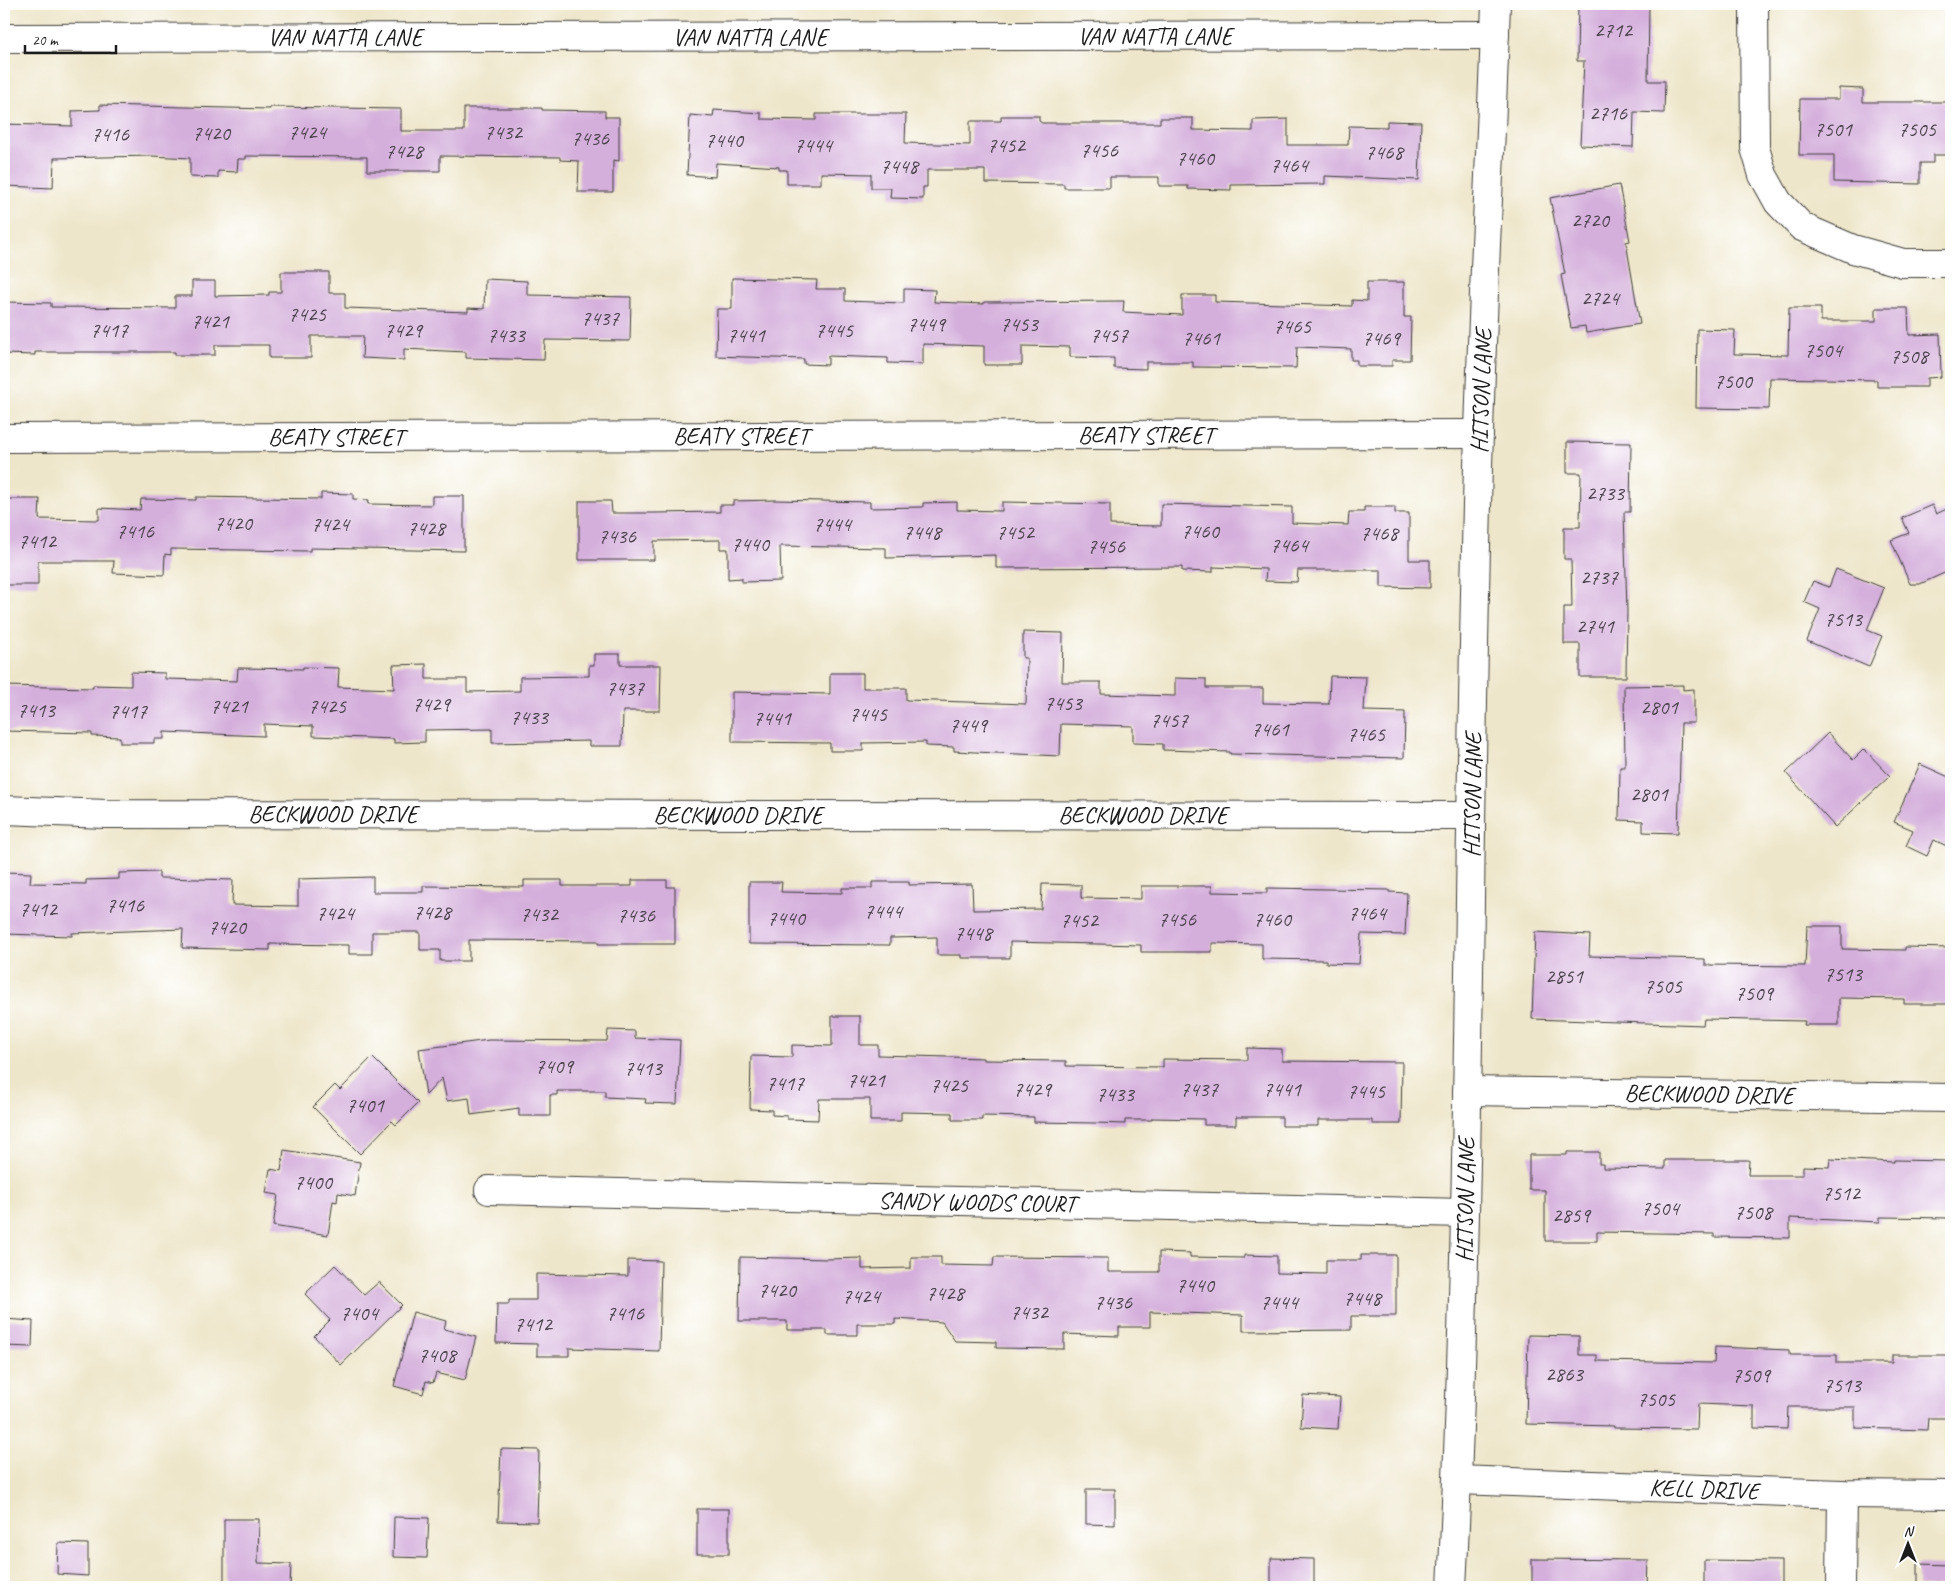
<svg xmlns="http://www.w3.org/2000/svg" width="1955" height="1591" font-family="Caveat,sans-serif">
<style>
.building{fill:#d4afdb}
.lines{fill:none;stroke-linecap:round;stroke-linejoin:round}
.minor-casing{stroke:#3c3a36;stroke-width:30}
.minor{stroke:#fff;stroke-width:28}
.labels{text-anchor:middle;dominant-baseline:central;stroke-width:4.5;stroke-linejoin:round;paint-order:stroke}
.number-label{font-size:21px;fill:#4a414c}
.street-label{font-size:24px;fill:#1c1c1c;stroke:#fff}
</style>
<rect width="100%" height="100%" fill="#fff"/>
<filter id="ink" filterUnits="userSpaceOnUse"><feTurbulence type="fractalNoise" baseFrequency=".02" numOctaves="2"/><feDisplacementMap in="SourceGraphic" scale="10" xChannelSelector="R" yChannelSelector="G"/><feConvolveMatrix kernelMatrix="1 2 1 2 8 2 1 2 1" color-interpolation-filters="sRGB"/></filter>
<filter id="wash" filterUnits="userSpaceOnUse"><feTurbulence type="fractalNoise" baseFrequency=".0096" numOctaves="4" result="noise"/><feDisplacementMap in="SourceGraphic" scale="20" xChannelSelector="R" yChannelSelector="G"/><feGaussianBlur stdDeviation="1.12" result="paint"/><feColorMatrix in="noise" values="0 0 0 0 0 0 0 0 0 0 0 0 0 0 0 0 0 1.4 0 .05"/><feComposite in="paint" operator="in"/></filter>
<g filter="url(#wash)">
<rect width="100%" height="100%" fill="#eee6ca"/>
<g id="blocks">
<g class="building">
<polygon points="1578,4 1649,4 1648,81 1665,81 1664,113 1634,112 1633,147 1580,145 1584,61 1577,61"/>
<polygon points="1839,88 1863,89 1863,102 1951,102 1951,155 1933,155 1933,163 1920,163 1920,184 1834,182 1834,155 1799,155 1800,99 1839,99"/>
<polygon points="100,105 270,109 270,107 401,109 401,131 464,131 464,108 542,108 542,110 605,111 605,117 619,117 619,161 613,160 613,192 578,192 579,161 560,160 560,157 440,156 440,171 367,171 367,157 246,156 246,159 238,159 237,172 218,171 218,178 190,177 190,158 152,156 54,158 53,188 4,186 4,124 72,126 72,111 100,110"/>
<polygon points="714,110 761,113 761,119 816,120 816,114 906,114 905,143 970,145 970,121 1001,121 1001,116 1039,116 1039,121 1042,123 1160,123 1160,118 1193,118 1193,130 1253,131 1253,120 1288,119 1288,145 1348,145 1349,126 1387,127 1387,121 1421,122 1419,180 1325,176 1325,184 1231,185 1231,190 1188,189 1188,186 1159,186 1159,177 1110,177 1110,188 1064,188 1064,184 985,183 985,170 927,170 927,187 923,187 923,199 890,198 891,188 871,188 871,174 821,173 821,184 787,184 787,170 779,170 779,167 716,163 715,177 687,175 690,115 713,117"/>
<polygon points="1619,185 1630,241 1626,242 1640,324 1586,333 1585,326 1571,328 1561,275 1565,274 1550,198"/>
<polygon points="281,272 329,272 329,293 345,293 345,308 468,312 468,308 484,309 485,279 527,281 527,295 631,297 630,341 545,340 544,360 466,358 466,352 404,349 404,360 362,358 363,336 311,336 311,358 269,358 269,345 215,345 215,355 175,355 175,352 35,352 35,355 4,354 4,302 51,303 51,307 175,308 175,296 192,296 192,281 215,281 215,296 269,295 269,292 281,292"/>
<polygon points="732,278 817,280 816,289 845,289 845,301 904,303 904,289 935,290 934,302 984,304 984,302 1124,301 1123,312 1182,315 1182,295 1215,295 1215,302 1352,306 1352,300 1367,301 1367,282 1404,282 1404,317 1411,317 1410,360 1392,360 1392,366 1357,366 1357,360 1351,360 1351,349 1297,347 1296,368 1193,367 1193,362 1146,362 1146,369 1114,368 1114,358 1070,357 1070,347 1022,346 1022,365 984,365 984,346 923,344 923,364 888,363 888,358 828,356 828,365 804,364 804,359 716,356 717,309 732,309"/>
<polygon points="1789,308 1821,308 1821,321 1876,321 1876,308 1908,308 1909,335 1940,334 1941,377 1927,378 1927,387 1877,387 1877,380 1770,378 1769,409 1696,408 1697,329 1735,330 1734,354 1788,355"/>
<polygon points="1567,442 1631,443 1630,512 1624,512 1627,611 1626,677 1580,677 1580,644 1564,644 1564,607 1572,607 1571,559 1564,559 1564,527 1580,527 1581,473 1567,473"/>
<polygon points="321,493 353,494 353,499 369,500 368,504 432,505 432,496 464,496 464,551 310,548 310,551 171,549 171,555 165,554 164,575 113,573 114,561 38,561 38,585 4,585 4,499 40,499 39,519 99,520 99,508 140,510 141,499 196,500 196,497 321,499"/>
<polygon points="775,500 870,502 870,508 923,507 923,503 957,502 957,510 1002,511 1002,502 1110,504 1110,525 1161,526 1161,504 1292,507 1292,523 1348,525 1349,512 1364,512 1364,507 1395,507 1395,513 1409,513 1409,560 1430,560 1430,588 1381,587 1381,570 1298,570 1297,582 1265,581 1266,569 1213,567 1213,572 1182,571 1182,567 996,568 996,555 886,558 886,548 780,546 781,581 742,582 742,578 728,579 728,549 720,549 720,540 654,541 654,560 579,560 579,501 611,501 612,513 654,513 720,512 720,505 733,505 733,501"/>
<polygon points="1932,505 1936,514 1951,507 1951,570 1920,584 1910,584 1891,540 1909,533 1902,518"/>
<polygon points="1836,569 1884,588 1867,630 1882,636 1869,667 1807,641 1820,609 1804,602 1813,581 1829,587"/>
<polygon points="1023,632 1063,633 1062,682 1101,682 1101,694 1175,696 1175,678 1206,679 1206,688 1263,688 1263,703 1329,704 1330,676 1366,677 1364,711 1405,712 1404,758 1230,754 1230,752 1163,750 1163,744 1133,743 1133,726 1061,724 1060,756 954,751 954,747 926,746 926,742 863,743 863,751 830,751 830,743 732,742 732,692 830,694 830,673 863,673 863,688 906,688 906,700 1026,704 1027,658 1023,658"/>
<polygon points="594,654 620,654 620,665 661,665 660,711 623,711 622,746 589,746 589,741 492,743 492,729 425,730 425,742 394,743 394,739 313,736 313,726 264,724 264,736 164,732 164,739 154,739 154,743 120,743 120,737 92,736 92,733 4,731 4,686 93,688 93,685 131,686 131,672 165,673 165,679 237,681 238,668 303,669 303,667 339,668 338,687 394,689 393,665 426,664 426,679 467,679 467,692 520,691 520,677 589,676 589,665 594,665"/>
<polygon points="1683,685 1683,690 1694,689 1694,723 1681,723 1678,833 1643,832 1643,821 1619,820 1620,767 1625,767 1624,686"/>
<polygon points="1828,733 1853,760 1864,749 1890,776 1835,827 1786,773"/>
<polygon points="1920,764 1951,778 1951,848 1934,840 1927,856 1906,846 1913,830 1894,822"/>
<polygon points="4,872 31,873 30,883 86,884 86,880 119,879 119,873 159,872 159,878 163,878 233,880 232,905 298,906 298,879 373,877 373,892 423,892 423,886 524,887 524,880 562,880 562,886 632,886 632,880 667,880 667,887 675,887 675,944 598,944 598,941 469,940 469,961 440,961 440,950 420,950 420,932 372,932 372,954 349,954 349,945 270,944 270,950 182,948 183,929 72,933 72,936 4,934"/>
<polygon points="749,882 782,882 781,892 842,893 842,888 872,888 872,882 909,882 909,885 972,884 973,910 1041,909 1042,884 1081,885 1081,898 1141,899 1141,886 1212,886 1212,892 1267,893 1267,888 1389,890 1389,892 1407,893 1405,935 1361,934 1359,964 1326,963 1326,960 1262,959 1262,944 1212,943 1212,952 1141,952 1141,945 1010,942 1010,958 961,958 961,955 937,955 937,937 890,938 890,945 749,944"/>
<polygon points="1807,926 1842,926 1842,949 1905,950 1905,947 1951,948 1951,1004 1904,1004 1904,999 1839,998 1839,1025 1804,1025 1805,1021 1704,1019 1703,1025 1532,1019 1535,932 1590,935 1589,956 1705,959 1705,965 1805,966"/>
<polygon points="832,1016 860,1016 860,1045 878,1045 878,1055 983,1058 983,1060 1066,1061 1066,1066 1163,1067 1163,1059 1247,1060 1247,1048 1282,1049 1282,1061 1402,1062 1401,1124 1372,1124 1372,1120 1318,1120 1318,1126 1282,1126 1282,1117 1236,1117 1236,1125 1204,1125 1204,1119 1152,1118 1152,1120 1125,1120 1125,1124 1094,1123 1034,1122 1034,1117 982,1116 982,1120 952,1120 952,1113 901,1112 901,1121 870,1121 870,1099 819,1099 818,1120 787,1119 787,1116 772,1115 772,1110 750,1109 751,1056 792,1057 792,1045 832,1046"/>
<polygon points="608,1030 635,1031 635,1038 680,1040 677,1104 645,1103 646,1099 605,1097 605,1091 557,1091 557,1095 550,1095 550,1116 519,1116 519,1108 471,1115 469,1098 447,1101 442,1078 426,1095 419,1049 489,1040 607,1041"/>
<polygon points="372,1057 418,1103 396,1125 392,1121 360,1154 313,1107 335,1085 340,1090"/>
<polygon points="284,1150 360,1162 355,1196 338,1193 337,1202 333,1201 328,1235 273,1226 278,1195 266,1193 270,1169 281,1171"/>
<polygon points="1567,1152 1599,1152 1599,1164 1603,1164 1603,1168 1665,1169 1665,1160 1749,1160 1748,1175 1803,1175 1803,1166 1829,1167 1830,1159 1894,1162 1894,1160 1951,1161 1951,1218 1880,1217 1880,1222 1790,1218 1790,1238 1714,1237 1714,1234 1597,1232 1597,1241 1545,1241 1545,1190 1529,1190 1529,1155 1567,1155"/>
<polygon points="1159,1252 1190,1253 1190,1257 1244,1258 1244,1255 1277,1256 1277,1273 1326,1274 1326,1260 1361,1260 1361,1255 1396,1255 1396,1316 1351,1316 1351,1330 1243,1331 1243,1315 1150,1312 1150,1327 1119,1327 1119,1336 1064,1334 1064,1349 996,1348 996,1342 955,1341 942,1322 895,1319 895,1324 857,1324 857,1335 827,1335 827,1330 787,1330 787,1321 739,1321 740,1257 827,1259 862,1258 862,1269 911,1268 911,1257 941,1257 941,1265 993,1266 994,1257 1108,1258 1108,1272 1159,1272"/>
<polygon points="628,1260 661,1261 659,1351 569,1348 569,1356 537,1356 537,1344 496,1343 497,1304 509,1304 509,1300 536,1300 536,1274 628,1276"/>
<polygon points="335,1265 364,1295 379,1282 402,1305 341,1365 314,1336 330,1320 305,1294"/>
<polygon points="413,1312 446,1321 444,1329 476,1337 465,1380 436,1373 433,1383 426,1381 423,1394 394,1386"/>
<polygon points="4,1319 33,1321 32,1347 4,1346"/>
<polygon points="1528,1335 1579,1336 1579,1355 1597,1355 1597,1361 1714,1363 1715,1347 1789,1350 1789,1355 1837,1355 1837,1363 1892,1363 1892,1355 1951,1355 1951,1418 1928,1418 1927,1430 1855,1428 1855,1407 1788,1407 1787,1429 1754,1428 1754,1406 1698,1404 1697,1429 1614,1428 1614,1426 1526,1424"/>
<polygon points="1303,1395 1340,1397 1338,1429 1301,1427"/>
<polygon points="501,1449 539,1450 537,1522 498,1521"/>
<polygon points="1086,1489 1115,1489 1115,1525 1086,1524"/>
<rect x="697" y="1509" width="32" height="45"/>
<polygon points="394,1517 429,1518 427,1558 393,1557"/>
<polygon points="224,1519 259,1519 258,1563 291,1564 290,1587 224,1586"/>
<polygon points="58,1543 88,1544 88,1576 57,1574"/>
<polygon points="1271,1558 1314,1559 1314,1587 1271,1587"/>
<polygon points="1532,1559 1648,1560 1647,1587 1532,1587"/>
<polygon points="1704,1560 1781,1561 1781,1587 1704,1587"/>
<polygon points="1918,1564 1951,1565 1951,1587 1918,1587"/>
</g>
</g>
</g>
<g filter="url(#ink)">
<use href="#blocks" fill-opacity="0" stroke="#3c3a36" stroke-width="1"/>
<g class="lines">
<g class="minor-casing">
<g id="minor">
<polyline points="1754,4 1755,148 1763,175 1778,202 1802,227 1853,249 1903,263 1951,263"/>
<polyline points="4,38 1495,35"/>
<polyline points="4,438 1479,434"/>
<polyline points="4,810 106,814 1471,816"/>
<polyline points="1467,1091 1951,1098"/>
<polyline points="489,1190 1465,1213"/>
<polyline points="1458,1480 1842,1494 1951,1495"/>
<path d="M1452,1587C1472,1203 1467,818 1479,433C1483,290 1491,147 1496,4"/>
<polyline points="1841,1587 1842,1494"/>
</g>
</g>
<use href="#minor" class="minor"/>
</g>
</g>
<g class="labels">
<g class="number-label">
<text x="1613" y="30">2712</text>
<text x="1608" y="113">2716</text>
<text x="1833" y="129">7501</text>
<text x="1917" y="129">7505</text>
<text x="307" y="132">7424</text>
<text x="503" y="132">7432</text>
<text x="211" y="133">7420</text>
<text x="110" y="134">7416</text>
<text x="590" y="138">7436</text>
<text x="724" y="140">7440</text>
<text x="813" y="145">7444</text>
<text x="1006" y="145">7452</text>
<text x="1099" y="150">7456</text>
<text x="404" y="151">7428</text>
<text x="1384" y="152">7468</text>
<text x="1195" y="158">7460</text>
<text x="1289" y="165">7464</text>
<text x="899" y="166">7448</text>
<text x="1590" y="220">2720</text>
<text x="1600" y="298">2724</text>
<text x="307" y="314">7425</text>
<text x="600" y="318">7437</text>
<text x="210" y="321">7421</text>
<text x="926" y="324">7449</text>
<text x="1019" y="324">7453</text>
<text x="1292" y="326">7465</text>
<text x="109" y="330">7417</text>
<text x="403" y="330">7429</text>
<text x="834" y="330">7445</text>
<text x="506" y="335">7433</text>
<text x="746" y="335">7441</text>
<text x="1109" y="335">7457</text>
<text x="1201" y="338">7461</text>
<text x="1381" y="338">7469</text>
<text x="1823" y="350">7504</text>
<text x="1909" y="356">7508</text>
<text x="1733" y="381">7500</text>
<text x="1605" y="493">2733</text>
<text x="233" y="523">7420</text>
<text x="330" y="524">7424</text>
<text x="832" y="524">7444</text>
<text x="426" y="528">7428</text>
<text x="135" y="531">7416</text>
<text x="1200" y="531">7460</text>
<text x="922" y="532">7448</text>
<text x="1015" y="532">7452</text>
<text x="1379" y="533">7468</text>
<text x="617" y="536">7436</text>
<text x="37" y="541">7412</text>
<text x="750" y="544">7440</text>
<text x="1289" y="545">7464</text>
<text x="1106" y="546">7456</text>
<text x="1599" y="577">2737</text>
<text x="1843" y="619">7513</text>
<text x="1595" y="626">2741</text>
<text x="625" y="688">7437</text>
<text x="1063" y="703">7453</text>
<text x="431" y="704">7429</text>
<text x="229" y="706">7421</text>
<text x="327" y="706">7425</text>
<text x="1659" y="707">2801</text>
<text x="36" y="710">7413</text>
<text x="128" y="711">7417</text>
<text x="868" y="714">7445</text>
<text x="529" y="717">7433</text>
<text x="772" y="718">7441</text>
<text x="1169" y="720">7457</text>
<text x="968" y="725">7449</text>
<text x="1270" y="729">7461</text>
<text x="1366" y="734">7465</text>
<text x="1649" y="794">2801</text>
<text x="125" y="905">7416</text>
<text x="38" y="909">7412</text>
<text x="883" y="911">7444</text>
<text x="432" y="912">7428</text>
<text x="335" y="913">7424</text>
<text x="1367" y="913">7464</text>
<text x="539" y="914">7432</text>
<text x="636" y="915">7436</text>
<text x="786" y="918">7440</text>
<text x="1177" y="919">7456</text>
<text x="1272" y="919">7460</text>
<text x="1079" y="920">7452</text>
<text x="227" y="927">7420</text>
<text x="973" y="933">7448</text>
<text x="1843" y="974">7513</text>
<text x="1564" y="976">2851</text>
<text x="1663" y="986">7505</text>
<text x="1754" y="993">7509</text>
<text x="554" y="1066">7409</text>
<text x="643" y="1068">7413</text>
<text x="866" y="1080">7421</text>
<text x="785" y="1083">7417</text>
<text x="949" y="1085">7425</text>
<text x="1032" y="1089">7429</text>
<text x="1199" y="1089">7437</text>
<text x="1282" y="1089">7441</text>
<text x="1366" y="1091">7445</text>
<text x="1115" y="1094">7433</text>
<text x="365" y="1105">7401</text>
<text x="313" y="1182">7400</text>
<text x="1841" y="1193">7512</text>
<text x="1660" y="1208">7504</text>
<text x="1753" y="1212">7508</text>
<text x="1571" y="1215">2859</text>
<text x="1195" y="1285">7440</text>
<text x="777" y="1290">7420</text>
<text x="945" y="1293">7428</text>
<text x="861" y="1296">7424</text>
<text x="1362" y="1298">7448</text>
<text x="1113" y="1302">7436</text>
<text x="1279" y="1302">7444</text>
<text x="1029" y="1312">7432</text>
<text x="359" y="1313">7404</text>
<text x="625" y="1313">7416</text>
<text x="533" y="1324">7412</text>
<text x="437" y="1355">7408</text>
<text x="1564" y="1374">2863</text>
<text x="1751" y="1375">7509</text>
<text x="1842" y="1385">7513</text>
<text x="1656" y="1399">7505</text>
</g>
<g class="street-label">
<text x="1155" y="36">VAN NATTA LANE</text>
<text x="345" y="37">VAN NATTA LANE</text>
<text x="750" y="37">VAN NATTA LANE</text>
<text transform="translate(1481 391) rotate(-88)">HITSON LANE</text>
<text x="1146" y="435">BEATY STREET</text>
<text x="741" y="436">BEATY STREET</text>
<text x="336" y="437">BEATY STREET</text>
<text transform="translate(1472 795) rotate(-89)">HITSON LANE</text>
<text x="333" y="814">BECKWOOD DRIVE</text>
<text x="738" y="815">BECKWOOD DRIVE</text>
<text x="1143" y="815">BECKWOOD DRIVE</text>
<text transform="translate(1709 1094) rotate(1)">BECKWOOD DRIVE</text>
<text transform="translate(1465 1200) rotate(-89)">HITSON LANE</text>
<text transform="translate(977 1202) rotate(1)">SANDY WOODS COURT</text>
<text transform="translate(1704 1489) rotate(2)">KELL DRIVE</text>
</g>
</g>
<rect width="1955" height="1591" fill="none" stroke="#fff" stroke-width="20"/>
<g transform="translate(1908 1544)" stroke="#ffffff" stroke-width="4" paint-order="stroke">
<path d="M0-4L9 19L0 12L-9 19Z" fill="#1c1c1c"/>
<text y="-8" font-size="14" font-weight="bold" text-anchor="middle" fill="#1c1c1c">N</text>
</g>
<path d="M25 45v8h91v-8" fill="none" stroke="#1c1c1c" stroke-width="2.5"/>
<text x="32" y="45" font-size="15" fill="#1c1c1c" stroke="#ffffff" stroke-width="4" paint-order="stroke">20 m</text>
</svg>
